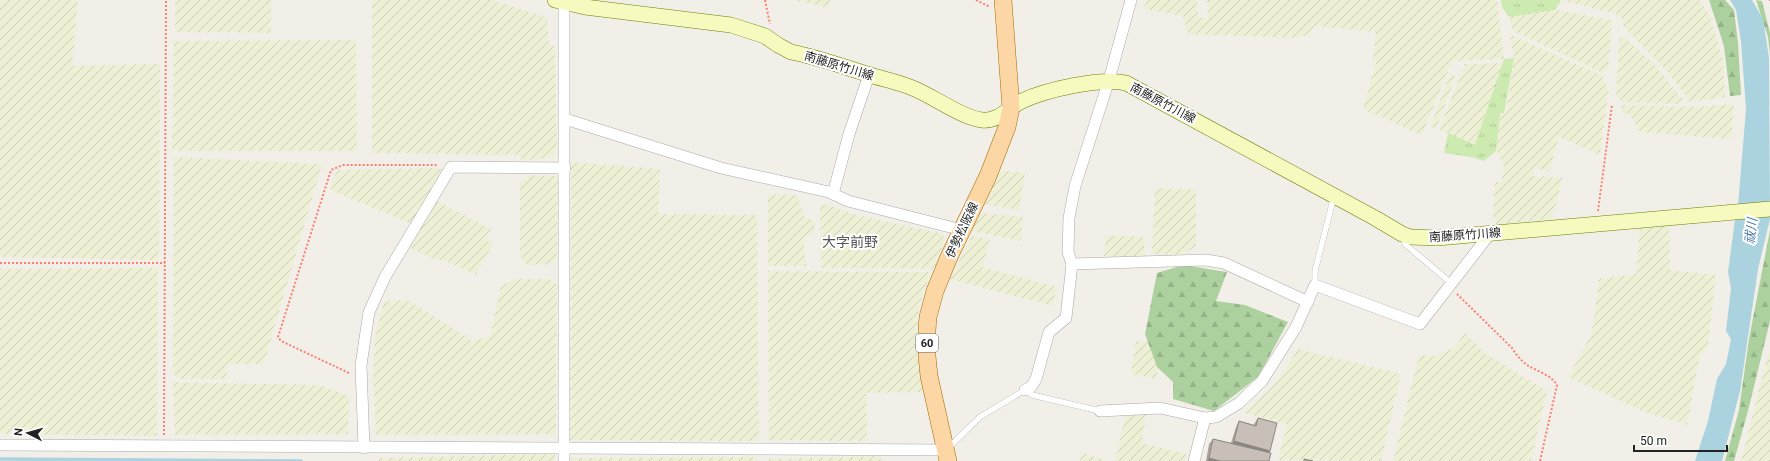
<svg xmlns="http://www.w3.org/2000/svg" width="1770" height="461" font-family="Roboto,'Noto Sans JP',sans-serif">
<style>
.farmland{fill:url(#farmland-furrows)}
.grass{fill:url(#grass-tufts)}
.forest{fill:url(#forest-firs)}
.water{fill:#aad3df}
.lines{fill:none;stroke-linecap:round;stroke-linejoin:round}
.stream{stroke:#aad3df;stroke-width:3.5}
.lane-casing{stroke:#a9a9a9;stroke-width:6}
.street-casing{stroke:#a9a9a9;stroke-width:12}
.secondary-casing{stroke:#707d05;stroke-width:16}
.primary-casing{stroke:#a06b00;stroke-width:18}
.path{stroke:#fa8072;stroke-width:2;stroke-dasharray:2 2;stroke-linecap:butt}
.lane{stroke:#fff;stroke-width:5.5}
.street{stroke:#fff;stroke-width:11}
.secondary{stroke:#f7fabf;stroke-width:15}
.primary{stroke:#fcd6a4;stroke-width:17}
.wall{fill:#aba49e}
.shaded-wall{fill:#8b8681}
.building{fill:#c7bfb8;stroke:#8b8681}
.labels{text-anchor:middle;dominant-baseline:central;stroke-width:4;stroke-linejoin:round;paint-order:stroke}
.shield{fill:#fff;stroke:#646464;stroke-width:1}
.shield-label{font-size:11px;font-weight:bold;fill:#222}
.street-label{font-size:12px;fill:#222;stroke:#fff}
.water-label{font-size:13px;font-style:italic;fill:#4a7aab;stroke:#fff}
.quarter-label{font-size:14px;fill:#555;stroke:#fff}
</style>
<defs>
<pattern id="farmland-furrows" width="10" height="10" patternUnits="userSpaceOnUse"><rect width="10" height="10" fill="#eef0d5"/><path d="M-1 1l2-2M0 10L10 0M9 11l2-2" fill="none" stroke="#ccceb7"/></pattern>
<pattern id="grass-tufts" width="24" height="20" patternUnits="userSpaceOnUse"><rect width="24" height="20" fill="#cdebb0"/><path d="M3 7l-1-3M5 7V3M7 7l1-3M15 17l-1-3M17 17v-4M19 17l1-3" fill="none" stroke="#b0c997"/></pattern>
<pattern id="forest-firs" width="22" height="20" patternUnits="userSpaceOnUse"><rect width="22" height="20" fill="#add19e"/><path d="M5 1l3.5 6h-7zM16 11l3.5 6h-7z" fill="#95b388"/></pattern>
</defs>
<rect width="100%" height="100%" fill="#f2efe9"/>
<g class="farmland">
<polygon points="0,0 78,0 72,66 160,64 159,260 0,257"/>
<polygon points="175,0 271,0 271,33 175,32"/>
<polygon points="372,0 493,0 547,18 549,44 555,47 557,149 552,158 521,160 520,155 372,153"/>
<polygon points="792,0 830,0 829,8"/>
<polygon points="1146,0 1197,0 1198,17 1208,19 1207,0 1497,0 1504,59 1452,61 1422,135 1363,109 1376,62 1373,58 1376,32 1314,26 1311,34 1296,38 1188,34 1183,16 1144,9"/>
<polygon points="1560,0 1699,0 1710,16 1723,60 1725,97 1690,102 1666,70 1623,26 1623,19 1617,14"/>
<polygon points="1555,10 1612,20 1608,71 1603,73 1515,32 1512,28 1509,17"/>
<polygon points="1513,36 1603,76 1605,84 1609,87 1600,155 1559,137 1549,172 1534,167 1533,176 1562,178 1557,202 1551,219 1497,225 1493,217 1495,182 1501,182 1504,168 1498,152 1496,151 1500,113 1506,113 1514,58 1510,37"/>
<polygon points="1624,37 1655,65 1683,100 1678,104 1622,102 1616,95 1619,40"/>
<polygon points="356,40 357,151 172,151 174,41"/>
<polygon points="1503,63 1475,146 1439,129 1465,64"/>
<polygon points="1450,74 1456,76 1436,129 1430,126"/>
<polygon points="1734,104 1731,139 1640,132 1629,114 1622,112 1622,105 1696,107"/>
<polygon points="174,157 322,164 264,364 227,364 227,379 178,379 173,373"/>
<polygon points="571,162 660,169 658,214 757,215 759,441 570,440"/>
<polygon points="440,168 442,170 411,224 333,191 330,187 337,170"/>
<polygon points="998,170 1025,173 1019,210 982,204"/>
<polygon points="529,175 558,176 557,260 551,264 530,265 524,263 520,255 520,182"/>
<polygon points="1155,188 1196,190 1196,245 1184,255 1152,254"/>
<polygon points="768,194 797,195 804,217 815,221 814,233 803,238 806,266 768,266"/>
<polygon points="437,201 491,229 486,240 493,244 476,275 446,261 431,258 409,247"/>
<polygon points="820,203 857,215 943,234 944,241 937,264 931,269 821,268"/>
<polygon points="979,213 1023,217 1021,241 971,231"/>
<polygon points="1669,225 1670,270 1716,275 1708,346 1699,358 1687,425 1645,412 1568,377 1592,333 1599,279 1636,274 1640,226"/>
<polygon points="1106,235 1144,237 1145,256 1104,257"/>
<polygon points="972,236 990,239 983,267 1056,287 1053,306 950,279"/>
<polygon points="158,268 157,436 0,434 0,269"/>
<polygon points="768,271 931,272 920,303 917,330 925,392 866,393 867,441 769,440"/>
<polygon points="515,279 549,279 557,284 556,434 376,435 373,379 375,337 384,301 408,300 473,341 490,336 501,286"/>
<polygon points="1465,333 1485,353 1547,391 1531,461 1393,461 1419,355 1434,356 1454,348"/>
<polygon points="1136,341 1148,342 1157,367 1158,379 1131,374"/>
<polygon points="1298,349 1401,374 1381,461 1278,460 1287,424 1244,413 1276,383"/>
<polygon points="1768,353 1770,353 1770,461 1741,461"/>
<polygon points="173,382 319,385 349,396 348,434 175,435"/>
<polygon points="1146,413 1142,443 1187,454 1185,461 1115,461 1126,414"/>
<polygon points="1082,453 1108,461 1080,461"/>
<polygon points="555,454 555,461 378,461 378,458"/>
<polygon points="881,456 881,461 768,461 768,459"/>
<polygon points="758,457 758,461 571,461 571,458"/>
</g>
<g class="grass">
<polygon points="1501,0 1560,0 1561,1 1555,10 1509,17 1502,7"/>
<polygon points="1514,58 1504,113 1500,113 1496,151 1484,161 1471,157 1444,153 1448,133 1475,145 1504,59"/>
</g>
<g class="forest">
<polygon points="1709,0 1725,0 1734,10 1738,43 1741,95 1730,96 1724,46"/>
<polygon points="1756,0 1762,1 1770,33 1770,55 1768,37"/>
<polygon points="1770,230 1770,321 1748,411 1734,461 1725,461 1739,410 1749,339"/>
<polygon points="1183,265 1227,272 1216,301 1245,305 1288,322 1258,377 1214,411 1173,399 1173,382 1157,367 1145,334 1157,273"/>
</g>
<polygon class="water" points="1730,0 1752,0 1763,19 1769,58 1770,219 1758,269 1740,391 1722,461 1695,461 1708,421 1717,379 1726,364 1731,339 1726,331 1731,288 1728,272 1735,219 1738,205 1746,109 1741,41 1736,10"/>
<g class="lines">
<polyline class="stream" points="0,459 301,461"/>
<g class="lane-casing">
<g id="lane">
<polyline points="1403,236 1405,244 1451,283"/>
<polyline points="1315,285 1315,271 1334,196"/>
<polyline points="949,447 980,417 1025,390 1032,395 1100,411"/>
</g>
</g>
<g class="street-casing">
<g id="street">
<polyline points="565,119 721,168 829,192 848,201 962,230"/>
<polyline points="833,194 849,134 869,75"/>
<polyline points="1072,264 1206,260 1224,263 1308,302"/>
<polyline points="1025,390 1031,387 1036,379 1049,332 1066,318 1072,264 1068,252 1069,218 1075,186 1109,80 1131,0"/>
<polyline points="1100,411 1160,408 1205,418 1216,417 1239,403 1262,381 1296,327 1315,285 1420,324 1489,235"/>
<polyline points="0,445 946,450"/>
<polyline points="364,448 361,365 369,312 385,277 451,167 565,168"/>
<polyline points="564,461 564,3"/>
<polyline points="1194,461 1205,418"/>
</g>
</g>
<g class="secondary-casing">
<path id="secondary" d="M555,0L585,7L731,25L765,36L778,45L791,52C818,57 844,67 870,75C883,79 897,82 910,87C932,95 960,117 982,120C999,122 1009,107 1022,101C1045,90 1101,77 1126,83L1375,218L1402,234L1411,237L1437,238L1770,209"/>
</g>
<g class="primary-casing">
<polyline id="primary" points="948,461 929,376 927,356 927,330 928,317 935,291 949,257 988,176 1007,127 1011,108 1003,0"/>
</g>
<g class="path">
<polyline points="765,0 770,24"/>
<polyline points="976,0 990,7"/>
<polyline points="1770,0 1770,1"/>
<polyline points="1598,211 1612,105"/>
<polyline points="0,263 165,263"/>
<path d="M1457,294L1512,348C1516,355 1521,360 1527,365C1537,371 1551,375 1557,385L1540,461"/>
<polyline points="349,373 281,341 278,337 331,170 343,165 438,165"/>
<polyline points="164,435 166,0"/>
</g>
<use href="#lane" class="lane"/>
<use href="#street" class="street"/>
<use href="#secondary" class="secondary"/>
<use href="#primary" class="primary"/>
</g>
<polygon class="wall" points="1258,418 1270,451 1269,452 1269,461 1206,461 1209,444 1213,439 1231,443 1236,427 1239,421 1254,425 1254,424"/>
<g class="shaded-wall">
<polygon points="1234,441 1270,451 1267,456 1230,447"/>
<polygon points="1209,458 1220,461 1207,461"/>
</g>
<g class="building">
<polygon points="1258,418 1277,423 1270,451 1234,441 1239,421 1256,426"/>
<polygon points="1213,439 1271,453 1269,461 1220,461 1209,458"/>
<polygon points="1304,459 1313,461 1304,461"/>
</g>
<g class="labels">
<rect class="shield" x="916" y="334" width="22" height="18" rx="3"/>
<g class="shield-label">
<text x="927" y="343">60</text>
</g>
<g class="street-label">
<text transform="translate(839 66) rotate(17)">南藤原竹川線</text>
<text transform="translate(1163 103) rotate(28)">南藤原竹川線</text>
<text transform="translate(962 230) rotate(-65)">伊勢松阪線</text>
<text transform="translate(1465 235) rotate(-4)">南藤原竹川線</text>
</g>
<g class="water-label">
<text transform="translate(1751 231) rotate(-84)">祓川</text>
</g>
<g class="quarter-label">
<text x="850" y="242">大字前野</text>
</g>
</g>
<g transform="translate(28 433) rotate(276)" stroke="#ffffff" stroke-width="3" paint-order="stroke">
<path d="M0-3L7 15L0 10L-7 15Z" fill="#222222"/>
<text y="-6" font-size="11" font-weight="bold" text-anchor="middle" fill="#222222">N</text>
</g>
<path d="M1634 445v6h93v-6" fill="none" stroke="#222222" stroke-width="2"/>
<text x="1640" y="445" font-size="12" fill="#222222" stroke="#ffffff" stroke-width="3" paint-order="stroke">50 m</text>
</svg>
